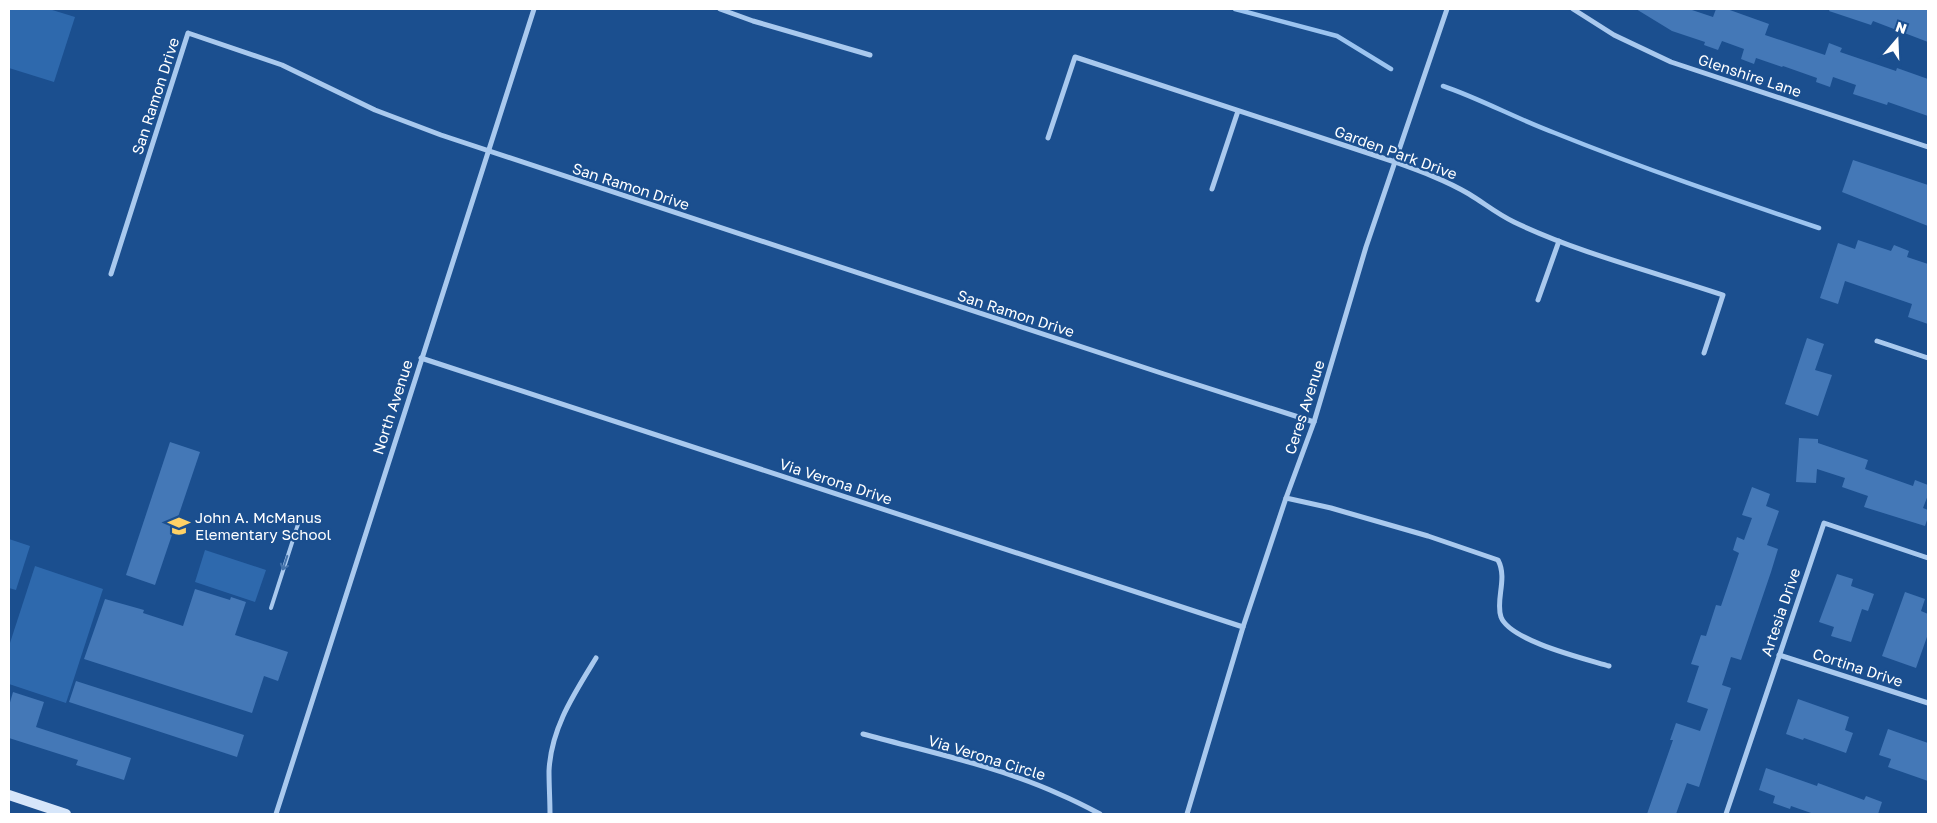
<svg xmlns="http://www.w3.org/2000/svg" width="1937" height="823" font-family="'Golos Text',sans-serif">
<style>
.green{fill:#2e69ad}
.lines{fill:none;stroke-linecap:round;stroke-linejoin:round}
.stream{stroke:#9cc4f0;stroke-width:4.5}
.building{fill:#4478b7}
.lane{stroke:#a9c9ee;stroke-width:4}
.street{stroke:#a9c9ee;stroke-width:5}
.secondary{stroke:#d6e6fa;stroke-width:10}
.oneway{stroke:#4674ac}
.labels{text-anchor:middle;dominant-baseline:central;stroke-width:4.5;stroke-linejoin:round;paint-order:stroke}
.street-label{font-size:15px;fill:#fff;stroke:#1b4f8f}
.poi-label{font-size:15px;fill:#fff;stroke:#1b4f8f;text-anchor:start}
</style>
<rect width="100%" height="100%" fill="#1b4f8f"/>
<g class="green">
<polygon points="9,9 49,9 75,17 54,82 9,68"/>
<polygon points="9,539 30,546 16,590 9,588"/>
<polygon points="205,550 266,570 255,602 195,582"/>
<polygon points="35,566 103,589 66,703 9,684 9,646"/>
</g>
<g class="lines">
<g class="stream">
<polyline points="1235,9 1337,36 1391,69"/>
<path d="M1443,86C1481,99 1517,119 1555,133C1642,168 1730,198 1819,228"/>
</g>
</g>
<g class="building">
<polygon points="1636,9 1689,9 1713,17 1716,9 1727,9 1769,24 1765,35 1825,55 1829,43 1842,48 1840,52 1896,71 1897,68 1928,79 1928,116 1888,102 1887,105 1853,94 1856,85 1833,77 1830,87 1816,82 1817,78 1783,66 1782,67 1756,58 1754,64 1741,59 1744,49 1722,41 1718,50 1704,45 1705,42 1672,31"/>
<polygon points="1830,9 1928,9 1928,42 1873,21 1871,25 1829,11"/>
<polygon points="1853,160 1928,185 1928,226 1842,192"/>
<polygon points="1858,240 1891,251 1894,245 1909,251 1907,257 1928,264 1928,324 1908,317 1912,304 1845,281 1838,304 1820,298 1838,243 1855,249"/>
<polygon points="1807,338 1824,344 1815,370 1832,375 1818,416 1785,404"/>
<polygon points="1799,438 1818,439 1818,443 1868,460 1865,469 1913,486 1915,480 1928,485 1928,495 1923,508 1928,510 1928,517 1925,526 1864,507 1868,496 1842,487 1845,478 1817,469 1816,483 1796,482"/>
<polygon points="170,442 200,452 155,585 126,575"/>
<polygon points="1752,487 1770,494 1766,506 1779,511 1767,545 1778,549 1771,572 1741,660 1731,657 1722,685 1731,688 1699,787 1687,783 1676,814 1647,814 1673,740 1670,740 1676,723 1700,731 1708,709 1687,702 1699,666 1691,664 1701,635 1706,636 1716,605 1721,606 1739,553 1733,550 1737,537 1744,540 1752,518 1742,515"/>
<polygon points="1837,574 1853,579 1851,586 1874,594 1868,611 1862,609 1851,642 1831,636 1834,627 1819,622"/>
<polygon points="195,589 230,600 231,597 246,602 235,635 288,652 278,681 264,676 252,713 84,659 105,599 144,610 143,613 183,626"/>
<polygon points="1905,592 1925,599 1921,611 1928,614 1928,634 1916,668 1882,656"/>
<polygon points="76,681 244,735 237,757 69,702"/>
<polygon points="13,692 44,702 36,727 131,758 124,780 76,765 78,760 9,738 9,706"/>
<polygon points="1798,699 1849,717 1845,730 1853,733 1846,753 1804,738 1803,740 1786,734"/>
<polygon points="1888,729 1928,743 1928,781 1888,767 1891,759 1879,755"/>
<polygon points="1766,768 1817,786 1818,783 1864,800 1866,796 1882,802 1878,814 1814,814 1791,806 1790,809 1773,803 1775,796 1759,790"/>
</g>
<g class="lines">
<polyline class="lane" points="271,608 300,518"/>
<g class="street">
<polyline points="720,9 753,21 870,55"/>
<polyline points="1573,9 1614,35 1671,62 1928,147"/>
<path d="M1048,138L1075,57L1395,162C1420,171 1445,180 1469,194C1484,203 1497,214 1514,222C1579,253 1654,272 1723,295L1704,353"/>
<polyline points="1212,189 1238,111"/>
<polyline points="111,274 188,33 282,65 375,110 441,135 1164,374 1314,422"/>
<polyline points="1538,300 1559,241"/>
<polyline points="1877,341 1928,358"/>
<polyline points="421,358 1243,627"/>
<path d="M1286,498L1331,508L1428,536L1498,560C1508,579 1495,600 1501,617C1510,641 1586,659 1609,666"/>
<polyline points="1779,655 1928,703"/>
<path d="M863,734C929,752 997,766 1059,794C1073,800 1087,807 1100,814"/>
<polyline points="276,814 534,9"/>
<path d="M550,814C550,800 549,786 549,771C551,728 574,694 596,658"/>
<polyline points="1187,814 1243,627 1286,498 1314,422 1366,247 1447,9"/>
<polyline points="1726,814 1824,523 1928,558"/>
</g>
<polyline class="secondary" points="9,795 66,814"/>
</g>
<defs><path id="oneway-shaft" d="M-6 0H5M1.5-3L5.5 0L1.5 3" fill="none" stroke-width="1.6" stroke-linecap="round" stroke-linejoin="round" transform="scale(1.25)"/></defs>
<use class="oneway" href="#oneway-shaft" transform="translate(285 563) rotate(108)"/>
<defs>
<g id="school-bare" transform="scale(1.725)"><path d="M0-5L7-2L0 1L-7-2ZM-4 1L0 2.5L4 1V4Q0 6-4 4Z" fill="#ffd166" stroke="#1b4f8f" stroke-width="2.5" paint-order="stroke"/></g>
</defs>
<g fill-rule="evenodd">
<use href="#school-bare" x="179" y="526"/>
</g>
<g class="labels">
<g class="street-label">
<text transform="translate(1750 75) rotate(18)">Glenshire Lane</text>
<text transform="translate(155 96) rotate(-72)">San Ramon Drive</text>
<text transform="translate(1396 152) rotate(20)">Garden Park Drive</text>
<text transform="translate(631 186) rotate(18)">San Ramon Drive</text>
<text transform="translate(1016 313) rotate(18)">San Ramon Drive</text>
<text transform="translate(392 407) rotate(-72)">North Avenue</text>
<text transform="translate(1304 407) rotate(-72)">Ceres Avenue</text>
<text transform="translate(836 481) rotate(18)">Via Verona Drive</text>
<text transform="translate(1780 612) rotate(-71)">Artesia Drive</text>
<text transform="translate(1858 667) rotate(18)">Cortina Drive</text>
<text transform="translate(987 757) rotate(17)">Via Verona Circle</text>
</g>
<g class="poi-label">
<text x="195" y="517">John A. McManus<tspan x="195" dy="17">Elementary School</tspan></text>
</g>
</g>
<rect width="1937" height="823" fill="none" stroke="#ffffff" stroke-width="20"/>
<g transform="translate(1897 40) rotate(19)" stroke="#1b4f8f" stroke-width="4" paint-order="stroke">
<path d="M0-4L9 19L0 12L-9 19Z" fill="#ffffff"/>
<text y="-8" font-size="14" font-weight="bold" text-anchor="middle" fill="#ffffff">N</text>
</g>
</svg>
